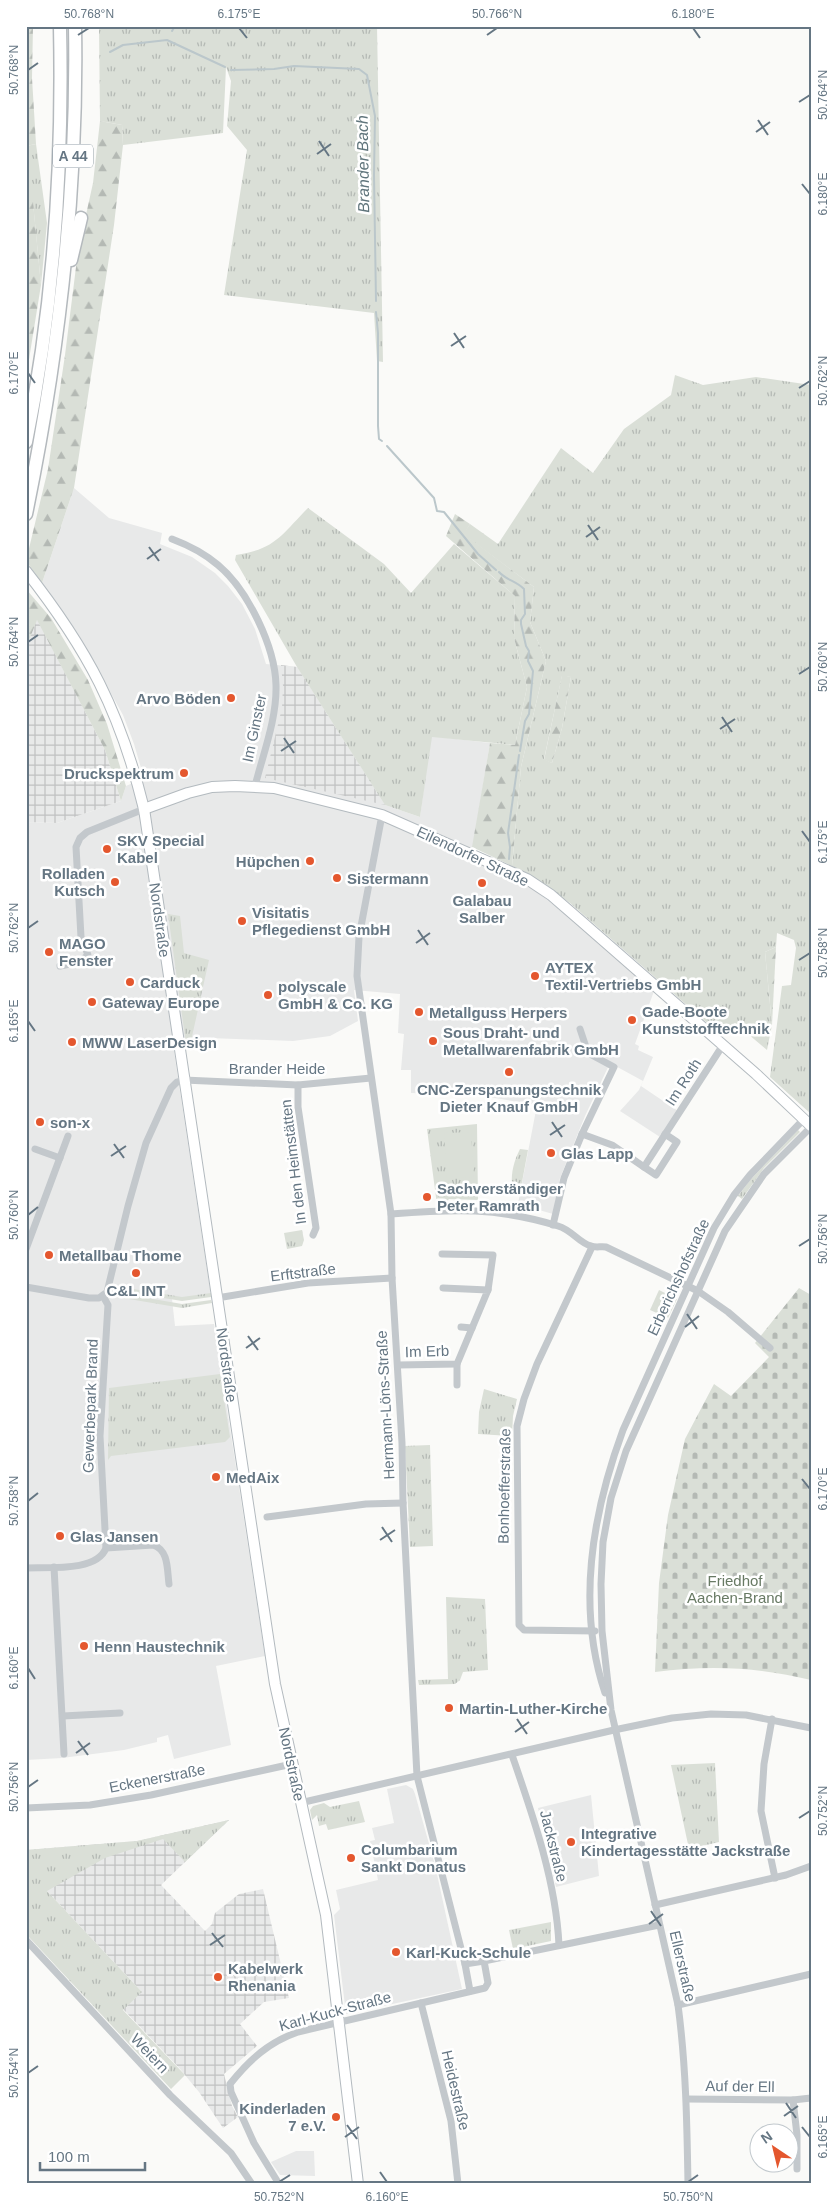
<svg xmlns="http://www.w3.org/2000/svg" width="837" height="2210" font-family="Arial,sans-serif">
<style>
.built{fill:#e8e9e9}
.industrial{fill:url(#industrial-grid)}
.grass{fill:url(#grass-tufts);fill-rule:evenodd}
.forest{fill:url(#forest-firs)}
.cemetery{fill:url(#cemetery-stones)}
.pitch{fill:#dadfd7}
.lines{fill:none;stroke-linecap:round;stroke-linejoin:round}
.stream{stroke:#bbc7cb;stroke-width:2}
.secondary-casing{stroke:#b3babf;stroke-width:12}
.highway-casing{stroke:#b4b9bd;stroke-width:15}
.street{stroke:#c3c8cc;stroke-width:7}
.secondary{stroke:#fff;stroke-width:10}
.highway{stroke:#fff;stroke-width:12}
.ticks{fill:none;stroke:#657683;stroke-width:2}
.poi-dot{fill:#e4572e;stroke:#fff;stroke-width:2}
.labels{text-anchor:middle;dominant-baseline:central;stroke-width:5;stroke-linejoin:round;paint-order:stroke}
.shield{fill:#fff;stroke:#939fa8;stroke-width:1}
.shield-label{font-size:14px;font-weight:bold;fill:#657683}
.poi-label{font-size:15px;font-weight:bold;fill:#657683;stroke:#fff;text-anchor:start}
.street-label{font-size:15px;fill:#657683;stroke:#fff}
.park-label{font-size:15px;fill:#687a64;stroke:#fff}
.water-label{font-size:16px;font-style:italic;fill:#60757c;stroke:#fff}
.neatline{fill:none;stroke:#657683;stroke-width:2}
.ticks-label{font-size:12px;text-anchor:middle;fill:#657683}
</style>
<defs>
<pattern id="industrial-grid" width="8" height="8" patternUnits="userSpaceOnUse" patternTransform="scale(1.25)"><rect width="8" height="8" fill="#e8e9e9"/><path d="M0 4h8M4 0v8" fill="none" stroke="#c0c1c2"/></pattern>
<pattern id="grass-tufts" width="24" height="20" patternUnits="userSpaceOnUse" patternTransform="scale(1.25)"><rect width="24" height="20" fill="#dadfd7"/><path d="M3 7l-1-3M5 7V3M7 7l1-3M15 17l-1-3M17 17v-4M19 17l1-3" fill="none" stroke="#b4b9b4"/></pattern>
<pattern id="forest-firs" width="22" height="20" patternUnits="userSpaceOnUse" patternTransform="scale(1.25)"><rect width="22" height="20" fill="#dadfd7"/><path d="M5 1l3.5 6h-7zM16 11l3.5 6h-7z" fill="#b4b9b4"/></pattern>
<pattern id="cemetery-stones" width="16" height="16" patternUnits="userSpaceOnUse" patternTransform="scale(1.25)"><rect width="16" height="16" fill="#dadfd7"/><path d="M2 7V4a2 2 0 0 1 4 0v3zM10 15v-3a2 2 0 0 1 4 0v3z" fill="#b4b9b4"/></pattern>
</defs>
<rect width="100%" height="100%" fill="#fafaf8"/>
<g class="built">
<polygon points="74,488 109,518 162,533 160,544 192,557 215,573 228,586 242,604 255,629 266,664 297,667 385,805 420,817 431,736 490,743 471,858 525,883 563,912 654,991 635,1044 639,1046 638,1050 653,1057 641,1086 678,1111 660,1137 620,1111 639,1090 643,1081 610,1063 585,1116 560,1178 553,1214 518,1204 537,1105 477,1095 411,1093 411,1070 401,1070 404,1034 398,1033 400,994 354,990 358,1021 330,1036 293,1041 182,1037 172,1038 211,1296 172,1299 175,1326 214,1324 265,1656 216,1666 231,1745 174,1759 168,1735 157,1738 157,1742 124,1750 62,1758 26,1760 26,822 57,823 121,801 126,786 144,778 134,744 123,715 81,640 42,583"/>
<polygon points="406,1785 413,1789 415,1794 435,1865 462,1989 346,2014 334,1915 340,1909 336,1890 378,1880 370,1841 375,1840 372,1828 394,1823 387,1789"/>
<polygon points="591,1795 599,1876 556,1887 538,1808"/>
<polygon points="296,2151 314,2151 315,2176 280,2175 271,2162"/>
</g>
<g class="industrial">
<polygon points="37,619 105,750 121,801 57,823 26,822 26,648"/>
<polygon points="281,665 297,667 385,805 265,778 282,708 283,686"/>
<polygon points="229,1820 161,1885 205,1931 212,1924 215,1913 239,1894 263,1889 289,1998 264,2002 240,2024 257,2046 224,2074 232,2106 238,2117 223,2128 199,2092 180,2069 123,2009 142,1992 32,1875 26,1850 137,1841"/>
</g>
<g class="grass">
<polygon points="99,26 377,26 383,362 377,361 374,313 224,295 247,150 227,126 231,81 226,67 223,133 123,145 122,125 100,121"/>
<polygon points="36,144 47,223 41,285 33,203 26,200 26,146"/>
<path d="M675,375L703,385L756,377L811,385V1114L770,1077L782,986L791,985L796,948L794,940L777,933L776,947L765,952L772,1025L767,1050L735,1023L721,1035L570,903L529,874L512,866L521,767L546,661L530,622L534,587L463,534L470,524L498,544L561,448L593,473L624,429L671,395ZM562,676L571,677L562,728L552,763L544,759Z"/>
<path d="M308,508L384,564L411,593L454,544L515,596L514,638L527,687L515,745L432,737L420,817L385,805L297,667L235,560L236,555C276,549 281,535 308,508Z"/>
<polygon points="168,914 180,916 184,953 209,960 191,1041 186,1044"/>
<polygon points="477,1124 478,1200 449,1199 444,1204 437,1205 427,1129"/>
<polygon points="798,1130 800,1132 764,1168 742,1199 738,1196 751,1179"/>
<path d="M520,1149L528,1150L520,1193L517,1192L515,1185H512C511,1172 514,1161 520,1149Z"/>
<polygon points="302,1230 304,1240 302,1246 287,1249 284,1233"/>
<polygon points="127,1288 182,1297 211,1293 211,1297 182,1301 126,1292"/>
<polygon points="659,1290 677,1299 668,1318 650,1310"/>
<polygon points="118,1293 182,1304 211,1300 212,1303 182,1308 117,1297"/>
<polygon points="220,1374 230,1437 225,1442 111,1456 108,1460 109,1388"/>
<polygon points="484,1389 517,1399 513,1416 512,1436 478,1434 479,1412"/>
<polygon points="430,1445 433,1546 410,1547 405,1446"/>
<polygon points="446,1597 485,1599 488,1670 463,1672 460,1680 455,1684 419,1685 418,1680 448,1679"/>
<polygon points="715,1763 719,1842 689,1849 671,1765"/>
<polygon points="359,1801 365,1822 328,1830 326,1824 319,1826 317,1815 312,1820 310,1810 313,1806 324,1803 330,1807"/>
<polygon points="229,1820 185,1862 163,1839 105,1858 47,1891 142,1992 123,2010 185,2075 171,2089 26,1934 26,1850 137,1841"/>
<polygon points="551,1922 551,1941 513,1949 509,1930"/>
</g>
<g class="forest">
<polygon points="26,26 33,26 32,78 36,144 26,146"/>
<polygon points="100,121 122,125 123,145 114,225 74,488 42,583 26,561 48,469 65,355 78,251 93,183"/>
<polygon points="26,200 33,202 41,285 26,378"/>
<polygon points="455,514 470,524 464,534 534,587 530,622 546,661 521,767 512,866 472,847 490,743 515,745 527,687 514,638 515,596 446,536"/>
<polygon points="26,589 51,618 88,680 107,724 126,786 121,801 105,750 37,620 26,648"/>
<polygon points="562,675 571,677 562,728 552,763 544,760"/>
<polygon points="776,947 772,1025 765,952"/>
</g>
<path class="cemetery" d="M799,1288L811,1295V1680C757,1667 710,1665 655,1672L659,1583L668,1515L685,1439L714,1384L731,1396L769,1357L755,1343Z"/>
<polygon class="pitch" points="471,1132 474,1177 447,1179 444,1133"/>
<g class="lines">
<g class="stream">
<polyline points="172,31 175,26"/>
<polyline points="110,52 123,45 167,40 225,67"/>
<polyline points="231,70 274,69 294,66 359,69 367,75 375,116 374,175 376,301"/>
<polyline points="376,312 378,333 378,426 379,439 382,441"/>
<polyline points="387,446 434,498 437,511 444,512 478,554 496,570"/>
<path d="M499,572C506,580 516,581 524,589L525,614L521,620V624L526,646L529,651L528,661L533,671L529,714L525,721L520,751"/>
<polyline points="509,859 510,847 508,833 519,755"/>
</g>
<g class="secondary-casing">
<g id="secondary">
<path d="M26,571C88,650 120,711 144,809L275,1684L326,1915L358,2184"/>
<polyline points="144,809 188,793 212,787 235,786 274,788 382,815 527,879 551,895 581,921 756,1074 811,1126"/>
</g>
</g>
<g class="highway-casing">
<g id="highway">
<polyline points="71,260 81,218"/>
<path d="M26,442C54,306 63,165 60,26"/>
<path d="M26,514C59,353 78,191 75,26"/>
</g>
</g>
<g class="street">
<path d="M172,539C188,545 204,553 218,565C248,590 275,647 276,685C277,719 263,754 255,786"/>
<polyline points="382,815 359,937 357,976 391,1214 392,1278 402,1443 403,1503 417,1776 465,1964 470,1991"/>
<polyline points="60,966 80,962 88,955 81,937 76,847 80,838 87,832 144,809"/>
<polyline points="298,1085 298,1107 316,1228 313,1235"/>
<polyline points="582,1134 612,1145 644,1167 723,1045"/>
<polyline points="35,1149 60,1158"/>
<polyline points="644,1167 656,1175 677,1142 665,1134"/>
<path d="M391,1214C455,1209 496,1207 558,1226C572,1230 579,1243 591,1246C596,1248 601,1246 606,1247L698,1291L728,1312L770,1348"/>
<polyline points="553,1225 564,1178 582,1134 614,1067 588,1053 580,1029"/>
<polyline points="592,1247 537,1364 524,1399 517,1426 519,1625 524,1630 595,1631"/>
<polyline points="26,1249 68,1136"/>
<polyline points="442,1254 493,1255 488,1290"/>
<polyline points="26,1287 89,1298 99,1298 107,1292 128,1206 146,1143 171,1088 177,1082 184,1080 298,1085 371,1078"/>
<polyline points="217,1298 308,1283 392,1278"/>
<polyline points="461,1327 472,1328"/>
<polyline points="398,1365 457,1364 488,1290 443,1288"/>
<polyline points="457,1385 457,1364"/>
<polyline points="267,1517 366,1504 403,1503"/>
<path d="M106,1548L153,1545C169,1550 167,1570 169,1584"/>
<polyline points="54,1567 64,1754"/>
<path d="M26,1568C49,1567 97,1572 106,1548L100,1436L108,1305L103,1296"/>
<path d="M605,1693C576,1606 592,1514 623,1430L714,1228L734,1195L750,1175L803,1120"/>
<polyline points="63,1716 120,1713"/>
<polyline points="772,1719 764,1764 761,1811 775,1878"/>
<path d="M512,1755C533,1816 556,1881 559,1945"/>
<polyline points="300,1803 614,1730 672,1718 711,1714 746,1715 811,1728"/>
<polyline points="26,1808 90,1805 151,1795 292,1764"/>
<polyline points="655,1905 786,1875 811,1866"/>
<polyline points="26,1940 170,2095 231,2153 252,2184"/>
<polyline points="465,1964 484,1961"/>
<polyline points="421,2003 451,2121 458,2184"/>
<polyline points="678,2005 811,1974"/>
<polyline points="687,2099 793,2100 811,2098"/>
<polyline points="793,2100 797,2135 797,2169"/>
<path d="M279,2184L254,2143L231,2092L230,2084C249,2060 269,2042 298,2032L485,1988L488,1983L484,1961L659,1925"/>
<path d="M688,2184C687,2124 686,2065 678,2005L611,1710L602,1631L601,1584L603,1542L611,1498L626,1451L725,1231L764,1174L811,1127"/>
</g>
<use href="#secondary" class="secondary"/>
<use href="#highway" class="highway"/>
</g>
<path class="ticks" d="M239,28L247,38M693,28L700,38M78,35L89,28M487,35L497,28M28,70L38,63M799,102L810,95M758,120L768,135M756,132L770,122M319,141L329,156M317,154L331,144M802,184L810,194M454,333L464,348M451,346L466,336M28,373L35,383M799,388L810,381M588,525L598,540M586,537L600,527M149,547L159,561M147,559L161,549M28,642L38,635M799,674L810,667M722,717L732,732M720,729L735,719M284,738L294,753M281,751L296,741M802,831L810,842M28,928L38,921M418,930L428,945M416,943L430,933M799,960L810,953M28,1021L35,1031M552,1122L562,1137M550,1135L565,1125M114,1144L124,1158M111,1156L126,1146M28,1215L38,1207M799,1246L810,1239M687,1314L697,1329M685,1327L699,1316M248,1336L258,1350M246,1348L260,1338M802,1479L810,1489M28,1501L38,1493M382,1527L392,1542M380,1540L395,1530M28,1668L35,1679M517,1719L527,1734M515,1732L529,1722M78,1741L88,1755M76,1753L90,1743M28,1787L38,1780M799,1818L810,1811M651,1911L661,1926M649,1924L663,1914M212,1933L223,1947M210,1945L225,1935M28,2073L38,2066M786,2103L796,2118M784,2116L798,2106M347,2125L357,2139M802,2127L810,2137M345,2137L359,2127M380,2172L387,2182M279,2182L290,2175M688,2182L698,2175"/>
<g class="poi-dot">
<circle cx="231" cy="698" r="5"/>
<circle cx="184" cy="773" r="5"/>
<circle cx="107" cy="849" r="5"/>
<circle cx="310" cy="861" r="5"/>
<circle cx="337" cy="878" r="5"/>
<circle cx="115" cy="882" r="5"/>
<circle cx="482" cy="883" r="5"/>
<circle cx="242" cy="921" r="5"/>
<circle cx="49" cy="952" r="5"/>
<circle cx="535" cy="976" r="5"/>
<circle cx="130" cy="982" r="5"/>
<circle cx="268" cy="995" r="5"/>
<circle cx="92" cy="1002" r="5"/>
<circle cx="419" cy="1012" r="5"/>
<circle cx="632" cy="1020" r="5"/>
<circle cx="433" cy="1041" r="5"/>
<circle cx="72" cy="1042" r="5"/>
<circle cx="509" cy="1072" r="5"/>
<circle cx="40" cy="1122" r="5"/>
<circle cx="551" cy="1153" r="5"/>
<circle cx="427" cy="1197" r="5"/>
<circle cx="49" cy="1255" r="5"/>
<circle cx="136" cy="1273" r="5"/>
<circle cx="216" cy="1477" r="5"/>
<circle cx="60" cy="1536" r="5"/>
<circle cx="84" cy="1646" r="5"/>
<circle cx="449" cy="1708" r="5"/>
<circle cx="571" cy="1842" r="5"/>
<circle cx="351" cy="1858" r="5"/>
<circle cx="396" cy="1952" r="5"/>
<circle cx="218" cy="1977" r="5"/>
<circle cx="336" cy="2117" r="5"/>
</g>
<g class="labels">
<rect class="shield" x="53" y="144.5" width="40" height="23" rx="4"/>
<g class="shield-label">
<text x="73" y="156">A 44</text>
</g>
<g class="poi-label">
<text x="221" y="698" text-anchor="end">Arvo Böden</text>
<text x="174" y="773" text-anchor="end">Druckspektrum</text>
<text x="117" y="840">SKV Special<tspan x="117" dy="17">Kabel</tspan></text>
<text x="300" y="861" text-anchor="end">Hüpchen</text>
<text x="105" y="873" text-anchor="end">Rolladen<tspan x="105" dy="17">Kutsch</tspan></text>
<text x="347" y="878">Sistermann</text>
<text x="482" y="900" text-anchor="middle">Galabau<tspan x="482" dy="17">Salber</tspan></text>
<text x="252" y="912">Visitatis<tspan x="252" dy="17">Pflegedienst GmbH</tspan></text>
<text x="59" y="943">MAGO<tspan x="59" dy="17">Fenster</tspan></text>
<text x="545" y="967">AYTEX<tspan x="545" dy="17">Textil-Vertriebs GmbH</tspan></text>
<text x="140" y="982">Carduck</text>
<text x="278" y="986">polyscale<tspan x="278" dy="17">GmbH &amp; Co. KG</tspan></text>
<text x="102" y="1002">Gateway Europe</text>
<text x="642" y="1011">Gade-Boote<tspan x="642" dy="17">Kunststofftechnik</tspan></text>
<text x="429" y="1012">Metallguss Herpers</text>
<text x="443" y="1032">Sous Draht- und<tspan x="443" dy="17">Metallwarenfabrik GmbH</tspan></text>
<text x="82" y="1042">MWW LaserDesign</text>
<text x="509" y="1089" text-anchor="middle">CNC-Zerspanungstechnik<tspan x="509" dy="17">Dieter Knauf GmbH</tspan></text>
<text x="50" y="1122">son-x</text>
<text x="561" y="1153">Glas Lapp</text>
<text x="437" y="1188">Sachverständiger<tspan x="437" dy="17">Peter Ramrath</tspan></text>
<text x="59" y="1255">Metallbau Thome</text>
<text x="136" y="1290" text-anchor="middle">C&amp;L INT</text>
<text x="226" y="1477">MedAix</text>
<text x="70" y="1536">Glas Jansen</text>
<text x="94" y="1646">Henn Haustechnik</text>
<text x="459" y="1708">Martin-Luther-Kirche</text>
<text x="581" y="1833">Integrative<tspan x="581" dy="17">Kindertagesstätte Jackstraße</tspan></text>
<text x="361" y="1849">Columbarium<tspan x="361" dy="17">Sankt Donatus</tspan></text>
<text x="406" y="1952">Karl-Kuck-Schule</text>
<text x="228" y="1968">Kabelwerk<tspan x="228" dy="17">Rhenania</tspan></text>
<text x="326" y="2108" text-anchor="end">Kinderladen<tspan x="326" dy="17">7 e.V.</tspan></text>
</g>
<g class="street-label">
<text transform="translate(254 728) rotate(-78)">Im Ginster</text>
<text transform="translate(473 856) rotate(25)">Eilendorfer Straße</text>
<text transform="translate(160 920) rotate(82)">Nordstraße</text>
<text x="277" y="1068">Brander Heide</text>
<text transform="translate(683 1082) rotate(-57)">Im Roth</text>
<text transform="translate(293 1162) rotate(-97)">In den Heimstätten</text>
<text transform="translate(303 1272) rotate(-7)">Erftstraße</text>
<text transform="translate(678 1277) rotate(-65)">Erberichshofstraße</text>
<text transform="translate(427 1351) rotate(-2)">Im Erb</text>
<text transform="translate(227 1365) rotate(82)">Nordstraße</text>
<text transform="translate(385 1405) rotate(-93)">Hermann-Löns-Straße</text>
<text transform="translate(90 1406) rotate(-88)">Gewerbepark Brand</text>
<text transform="translate(504 1486) rotate(-89)">Bonhoefferstraße</text>
<text transform="translate(292 1764) rotate(78)">Nordstraße</text>
<text transform="translate(157 1778) rotate(-11)">Eckenerstraße</text>
<text transform="translate(554 1846) rotate(76)">Jackstraße</text>
<text transform="translate(683 1966) rotate(77)">Ellerstraße</text>
<text transform="translate(335 2011) rotate(-15)">Karl-Kuck-Straße</text>
<text transform="translate(150 2053) rotate(47)">Weiern</text>
<text transform="translate(740 2086) rotate(1)">Auf der Ell</text>
<text transform="translate(456 2090) rotate(77)">Heidestraße</text>
</g>
<g class="park-label">
<text x="735" y="1580">Friedhof<tspan x="735" dy="17">Aachen-Brand</tspan></text>
</g>
<g class="water-label">
<text transform="translate(363 164) rotate(-91)">Brander Bach</text>
</g>
</g>
<rect width="837" height="2210" fill="none" stroke="#ffffff" stroke-width="55"/>
<g transform="translate(774 2148) rotate(325)"><circle r="24" fill="#ffffff" stroke="#c1c8cd"/>
<path d="M0-4L9 19L0 12L-9 19Z" fill="#e4572e"/>
<text y="-8" font-size="14" font-weight="bold" text-anchor="middle" fill="#657683">N</text>
</g>
<path d="M40 2162v8h105v-8" fill="none" stroke="#657683" stroke-width="2.5"/>
<text x="48" y="2162" font-size="15" fill="#657683" stroke="#ffffff" stroke-width="4" paint-order="stroke">100 m</text>
<rect x="28" y="28" width="782" height="2154" class="neatline"/>
<g class="ticks-label">
<text x="89" y="18">50.768°N</text>
<text x="239" y="18">6.175°E</text>
<text x="497" y="18">50.766°N</text>
<text x="693" y="18">6.180°E</text>
<text transform="translate(14 70) rotate(-90)" y="4">50.768°N</text>
<text transform="translate(823 95) rotate(-90)" y="4">50.764°N</text>
<text transform="translate(823 194) rotate(-90)" y="4">6.180°E</text>
<text transform="translate(14 373) rotate(-90)" y="4">6.170°E</text>
<text transform="translate(823 381) rotate(-90)" y="4">50.762°N</text>
<text transform="translate(14 642) rotate(-90)" y="4">50.764°N</text>
<text transform="translate(823 667) rotate(-90)" y="4">50.760°N</text>
<text transform="translate(823 842) rotate(-90)" y="4">6.175°E</text>
<text transform="translate(14 928) rotate(-90)" y="4">50.762°N</text>
<text transform="translate(823 953) rotate(-90)" y="4">50.758°N</text>
<text transform="translate(14 1021) rotate(-90)" y="4">6.165°E</text>
<text transform="translate(14 1215) rotate(-90)" y="4">50.760°N</text>
<text transform="translate(823 1239) rotate(-90)" y="4">50.756°N</text>
<text transform="translate(823 1489) rotate(-90)" y="4">6.170°E</text>
<text transform="translate(14 1501) rotate(-90)" y="4">50.758°N</text>
<text transform="translate(14 1668) rotate(-90)" y="4">6.160°E</text>
<text transform="translate(14 1787) rotate(-90)" y="4">50.756°N</text>
<text transform="translate(823 1811) rotate(-90)" y="4">50.752°N</text>
<text transform="translate(14 2073) rotate(-90)" y="4">50.754°N</text>
<text transform="translate(823 2137) rotate(-90)" y="4">6.165°E</text>
<text x="279" y="2201">50.752°N</text>
<text x="387" y="2201">6.160°E</text>
<text x="688" y="2201">50.750°N</text>
</g>
</svg>
